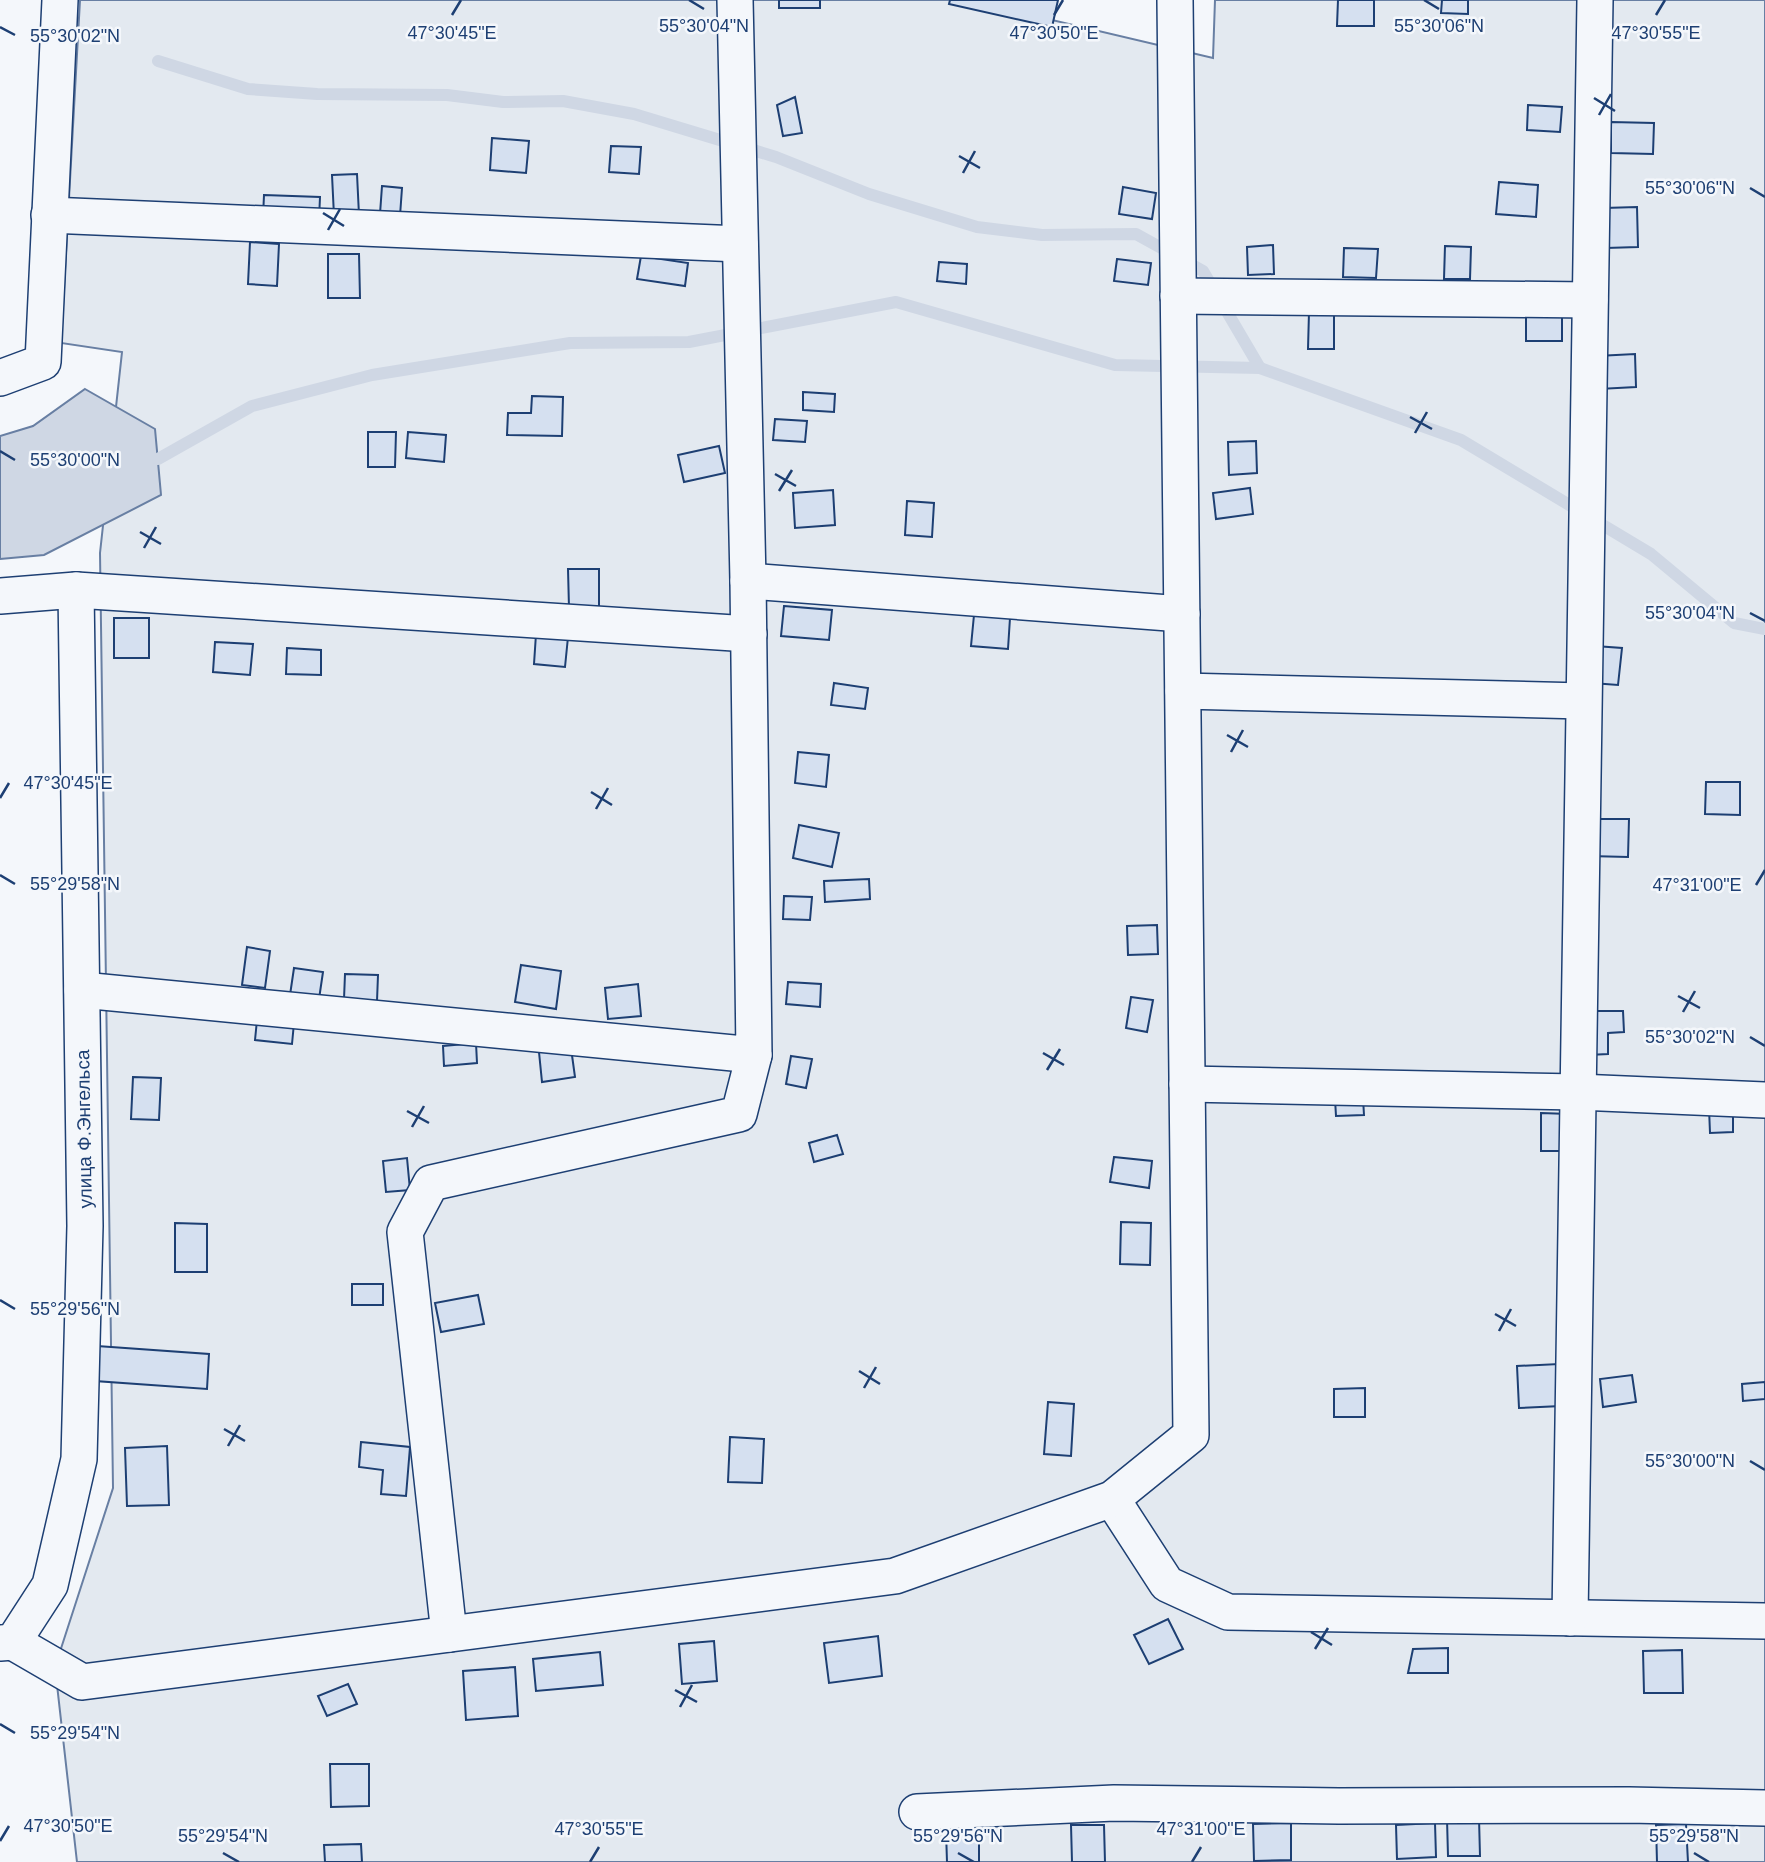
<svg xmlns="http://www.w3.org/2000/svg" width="1765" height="1862" font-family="Helvetica,sans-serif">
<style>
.green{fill:#e3e9f0;stroke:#687fa3;stroke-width:2}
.water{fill:#cfd7e4;stroke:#687fa3;stroke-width:2}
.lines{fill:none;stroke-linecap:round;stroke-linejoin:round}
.stream{stroke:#cfd7e4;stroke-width:12}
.building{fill:#d5e0f0;stroke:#1d3f73;stroke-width:2}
.street-casing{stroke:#1d3f73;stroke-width:38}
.street{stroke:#f4f7fb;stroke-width:35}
.ticks{fill:none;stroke:#1d3f73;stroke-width:2.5}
.labels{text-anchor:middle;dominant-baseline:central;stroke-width:5;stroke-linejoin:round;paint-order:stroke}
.street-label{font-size:19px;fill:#1d3f73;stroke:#f4f7fb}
.ticks-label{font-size:18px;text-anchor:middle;fill:#1d3f73;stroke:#f4f7fb;stroke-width:5;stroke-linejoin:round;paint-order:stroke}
</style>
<rect width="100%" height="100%" fill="#f4f7fb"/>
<polygon class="green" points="80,0 967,0 1213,58 1215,0 1765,0 1765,1862 77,1862 55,1667 113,1488 100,553 122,352 61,343"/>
<polygon class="water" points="85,389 155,429 161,495 44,555 0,559 0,436 33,426"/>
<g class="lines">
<g class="stream">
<polyline points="158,61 248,89 317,94 447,95 503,102 563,101 634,114 776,157 869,194 977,227 1042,235 1136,234 1203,271 1260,368"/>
<polyline points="158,459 252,406 372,375 570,343 689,342 896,302 1115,365 1260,368 1461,440 1651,554 1734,623 1765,629"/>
</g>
</g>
<g class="building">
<rect x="779" y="0" width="41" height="8"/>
<polygon points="950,0 1058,0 1052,27 949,4"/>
<polygon points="1338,0 1374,0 1374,26 1337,26"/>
<polygon points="1442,0 1468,0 1468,14 1441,13"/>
<polygon points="795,97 802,133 783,136 777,105"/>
<polygon points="1528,105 1562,107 1560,132 1527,130"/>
<polygon points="1611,122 1654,123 1653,154 1611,153"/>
<polygon points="492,138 529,141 526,173 490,170"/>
<polygon points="611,146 641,147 639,174 609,172"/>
<polygon points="357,174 359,215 334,216 332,175"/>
<polygon points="1499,182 1538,185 1536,217 1496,214"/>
<polygon points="382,186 402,188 400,216 380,214"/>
<polygon points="1123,187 1156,193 1152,219 1119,214"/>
<polygon points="264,195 320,197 319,220 263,217"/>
<polygon points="1637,207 1638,247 1606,248 1604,208"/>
<polygon points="250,242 279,244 277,286 248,284"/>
<polygon points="1273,245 1274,274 1248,275 1247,247"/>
<polygon points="1445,246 1471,247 1470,279 1444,279"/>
<polygon points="1344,248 1378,249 1376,278 1343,277"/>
<polygon points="328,254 359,254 360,298 328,298"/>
<polygon points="641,256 688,263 685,286 637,279"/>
<polygon points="1117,259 1151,263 1148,285 1114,281"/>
<polygon points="939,262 967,264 966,284 937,281"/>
<polygon points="1309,312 1334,313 1334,349 1308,349"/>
<rect x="1526" y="312" width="36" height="29"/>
<polygon points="1635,354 1636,387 1599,389 1597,356"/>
<polygon points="803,392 835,394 834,412 803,410"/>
<polygon points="532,396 563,397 562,436 507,435 508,413 531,413"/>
<polygon points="775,419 807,421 805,442 773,440"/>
<polygon points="368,432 396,432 395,467 368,467"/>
<polygon points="408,432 446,435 444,462 406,458"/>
<polygon points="1256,441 1257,473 1229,475 1228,442"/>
<polygon points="719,446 725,473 684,482 678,455"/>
<polygon points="1250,488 1253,514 1216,519 1213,493"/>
<polygon points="833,490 835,525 795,528 793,493"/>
<polygon points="907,501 934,503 932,537 905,535"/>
<polygon points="568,569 599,569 599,608 569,608"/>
<polygon points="784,606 832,610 829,640 781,636"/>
<polygon points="974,615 1010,618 1008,649 971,646"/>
<rect x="114" y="618" width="35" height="40"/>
<polygon points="536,634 568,637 565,667 534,664"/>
<polygon points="215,642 253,644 250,675 213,672"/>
<polygon points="1595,646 1622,648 1618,685 1592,683"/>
<polygon points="287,648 321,650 321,675 286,674"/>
<polygon points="834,683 868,688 865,709 831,705"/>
<polygon points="798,752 829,755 826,787 795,783"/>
<polygon points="1706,782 1740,782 1740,815 1705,814"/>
<polygon points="1589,819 1629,819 1628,857 1589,856"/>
<polygon points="799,825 839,833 832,867 793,858"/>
<polygon points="869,879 870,899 825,902 824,881"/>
<polygon points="784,896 812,897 810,920 783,919"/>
<polygon points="1157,925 1158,954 1128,955 1127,926"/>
<polygon points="247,947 270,951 265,988 242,985"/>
<polygon points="521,965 561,971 556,1009 515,1002"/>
<polygon points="294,968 323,972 319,999 290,995"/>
<polygon points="345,974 378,975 377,1001 344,999"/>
<polygon points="788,982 821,984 820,1007 786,1004"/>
<polygon points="638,984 641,1016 608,1019 605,988"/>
<polygon points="1131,997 1153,1000 1147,1032 1126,1028"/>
<polygon points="1587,1011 1623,1011 1624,1032 1608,1033 1608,1054 1588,1055"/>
<polygon points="257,1020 294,1023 292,1044 255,1040"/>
<polygon points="476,1043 477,1063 444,1066 443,1046"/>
<polygon points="571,1048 575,1077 542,1082 539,1052"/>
<polygon points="791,1056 812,1059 806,1088 786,1084"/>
<polygon points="133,1077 161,1078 159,1120 131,1119"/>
<polygon points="1363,1098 1364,1115 1336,1116 1335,1099"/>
<polygon points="1733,1107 1733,1132 1710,1133 1709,1108"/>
<polygon points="1541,1113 1569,1114 1568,1151 1541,1151"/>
<polygon points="837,1135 843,1154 814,1162 809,1143"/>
<polygon points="1114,1157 1152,1161 1149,1188 1110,1182"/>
<polygon points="407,1158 410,1190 386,1192 383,1161"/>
<polygon points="1121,1222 1151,1223 1150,1265 1120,1264"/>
<polygon points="175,1223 207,1224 207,1272 175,1272"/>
<rect x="352" y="1284" width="31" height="21"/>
<polygon points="478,1295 484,1324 441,1332 435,1303"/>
<polygon points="97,1346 209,1354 207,1389 95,1381"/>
<polygon points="1559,1364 1561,1406 1519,1408 1517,1366"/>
<polygon points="1632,1375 1636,1402 1603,1407 1600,1379"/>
<polygon points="1765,1382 1765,1399 1743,1401 1742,1384"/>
<polygon points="1365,1388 1365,1417 1334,1417 1334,1389"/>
<polygon points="1048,1402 1074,1404 1071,1456 1044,1454"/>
<polygon points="730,1437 764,1439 762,1483 728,1482"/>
<polygon points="361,1442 410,1447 406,1496 381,1494 383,1470 359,1467"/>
<polygon points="167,1446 169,1505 127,1506 125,1448"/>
<polygon points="1168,1619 1183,1649 1149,1664 1134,1635"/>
<polygon points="878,1636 882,1676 829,1683 824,1643"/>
<polygon points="714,1641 717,1681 682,1684 679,1644"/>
<polygon points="1448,1648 1448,1673 1408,1673 1413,1649"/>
<polygon points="1682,1650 1683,1693 1644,1693 1643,1651"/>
<polygon points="600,1652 603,1685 536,1691 533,1659"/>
<polygon points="515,1667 518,1716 466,1720 463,1671"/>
<polygon points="348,1684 357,1704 327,1716 318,1696"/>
<polygon points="330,1764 369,1764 369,1806 331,1807"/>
<polygon points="1479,1818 1480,1856 1448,1856 1447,1819"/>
<polygon points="1291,1823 1291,1860 1254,1861 1253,1824"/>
<polygon points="1435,1823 1436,1857 1397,1859 1396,1825"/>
<polygon points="1686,1824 1688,1862 1657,1862 1656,1825"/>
<polygon points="1071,1825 1104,1825 1105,1862 1072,1862"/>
<polygon points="979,1830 979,1862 947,1862 946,1831"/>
<polygon points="361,1844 362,1862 325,1862 324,1845"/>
</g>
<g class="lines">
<g class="street-casing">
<g id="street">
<polyline points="49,215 740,244"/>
<polyline points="1178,296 1590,300"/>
<polyline points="0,378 43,362 60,0"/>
<polyline points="748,581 1182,614"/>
<polyline points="0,596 76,590 749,634"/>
<polyline points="1183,691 1583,701"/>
<polyline points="82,990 754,1055 748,581 735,0"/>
<polyline points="1187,1084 1578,1092 1765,1100"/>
<polyline points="1112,1499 1167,1584 1228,1612 1765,1621"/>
<polyline points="1570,1618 1595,0"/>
<polyline points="449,1634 405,1232 431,1183 739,1114 754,1055"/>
<polyline points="13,1642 82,1682 895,1576 1112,1499 1191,1435 1175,0"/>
<polyline points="0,1643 13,1642 50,1585 79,1459 85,1226 76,590"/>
<polyline points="917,1812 1114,1803 1339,1806 1629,1805 1765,1808"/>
</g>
</g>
<use href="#street" class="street"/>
</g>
<path class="ticks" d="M689,0L704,9M1424,0L1439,9M452,15L461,0M1054,15L1063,0M1656,15L1665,0M0,27L15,35M1594,98L1615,111M1599,115L1611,94M959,156L980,168M963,173L975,151M1750,188L1765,197M323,213L344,226M328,230L340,209M1410,417L1432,429M1415,433L1427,412M0,451L15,460M775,474L796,486M779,491L792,470M140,532L161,544M144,548L156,527M1750,613L1765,621M1227,735L1248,747M1231,752L1243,730M591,792L612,805M0,798L9,783M596,809L608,788M0,875L15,884M1756,885L1765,870M1678,996L1700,1008M1683,1012L1695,991M1750,1037L1765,1046M1043,1053L1064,1065M1047,1070L1060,1049M407,1111L429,1123M412,1127L424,1106M0,1300L15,1309M1495,1314L1516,1326M1499,1331L1511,1309M859,1371L880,1384M864,1388L876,1367M224,1429L245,1441M228,1446L240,1425M1750,1461L1765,1470M1311,1632L1332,1645M1315,1649L1328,1628M675,1690L697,1702M680,1707L692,1685M0,1724L15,1733M0,1841L9,1826M223,1853L239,1862M958,1853L974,1862M1694,1853L1709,1862M590,1862L599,1847M1192,1862L1201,1847"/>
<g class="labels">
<g class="street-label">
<text transform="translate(84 1129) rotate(-91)">улица Ф.Энгельса</text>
</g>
</g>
<g class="ticks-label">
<text x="704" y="32">55°30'04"N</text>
<text x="1439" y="32">55°30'06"N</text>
<text x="452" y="39">47°30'45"E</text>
<text x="1054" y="39">47°30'50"E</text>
<text x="1656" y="39">47°30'55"E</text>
<text x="75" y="42">55°30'02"N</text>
<text x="1690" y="194">55°30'06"N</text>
<text x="75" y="466">55°30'00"N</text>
<text x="1690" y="619">55°30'04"N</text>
<text x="68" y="789">47°30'45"E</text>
<text x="75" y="890">55°29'58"N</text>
<text x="1697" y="891">47°31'00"E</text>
<text x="1690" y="1043">55°30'02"N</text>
<text x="75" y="1315">55°29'56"N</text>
<text x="1690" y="1467">55°30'00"N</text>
<text x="75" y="1739">55°29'54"N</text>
<text x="68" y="1832">47°30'50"E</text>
<text x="599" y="1835">47°30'55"E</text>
<text x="1201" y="1835">47°31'00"E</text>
<text x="223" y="1842">55°29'54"N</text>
<text x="958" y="1842">55°29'56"N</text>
<text x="1694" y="1842">55°29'58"N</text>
</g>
</svg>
